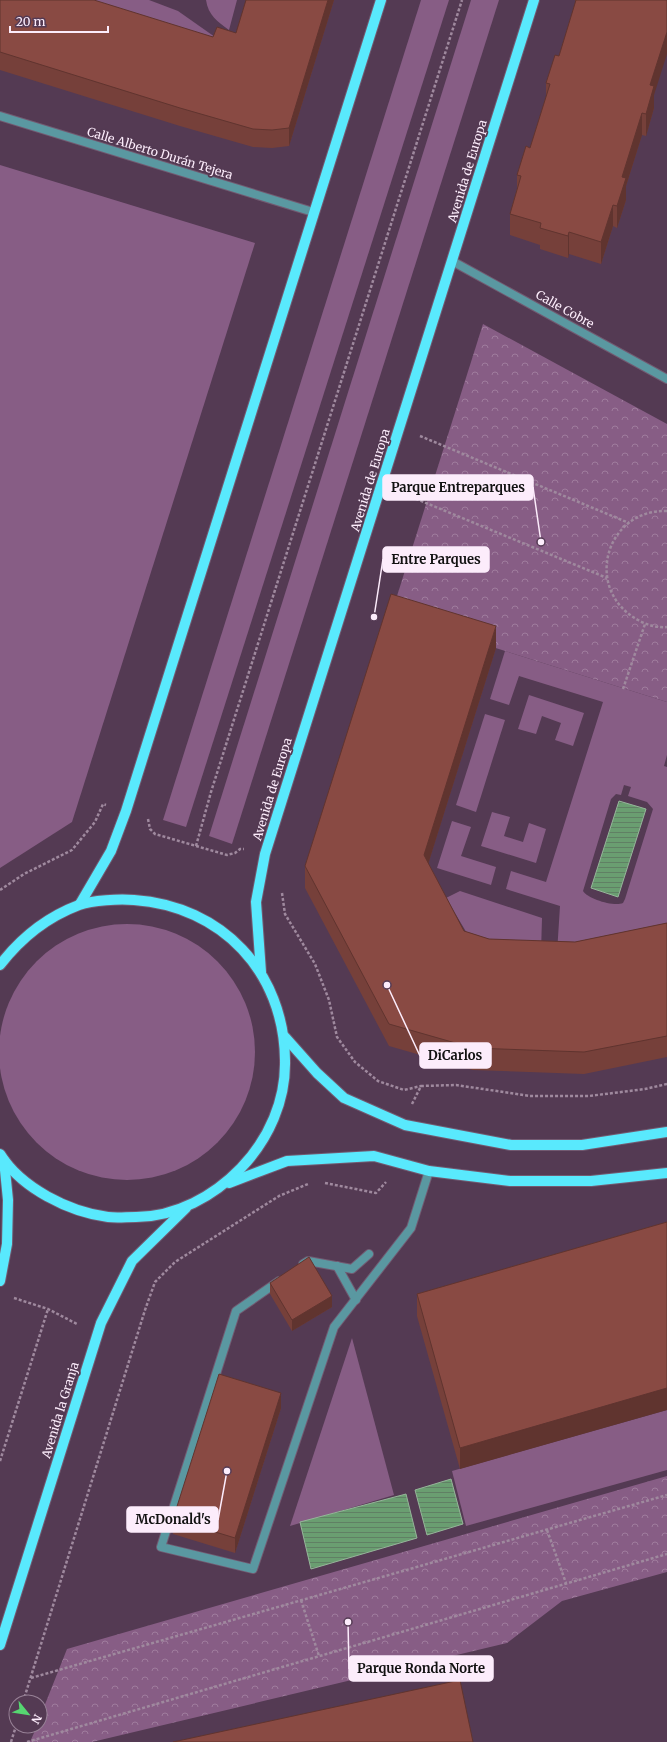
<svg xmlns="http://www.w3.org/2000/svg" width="667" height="1742" font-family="Merriweather,serif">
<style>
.park{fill:url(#park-crowns)}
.garden{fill:#875d85;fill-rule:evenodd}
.water{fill:url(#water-rules);stroke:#96b59a}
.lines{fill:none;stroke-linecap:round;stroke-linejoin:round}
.service-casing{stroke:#725a71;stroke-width:10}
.minor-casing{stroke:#725a71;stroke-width:10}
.primary-casing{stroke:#725a71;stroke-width:12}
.path{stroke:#9f899e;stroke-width:2.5;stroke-dasharray:3 2;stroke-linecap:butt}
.service{stroke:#5a98a1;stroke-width:8}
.minor{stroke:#5a98a1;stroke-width:8}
.primary{stroke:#59e9fd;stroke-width:10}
.wall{fill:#76403a}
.shaded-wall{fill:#60342f}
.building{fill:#894a43;stroke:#60342f}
.labels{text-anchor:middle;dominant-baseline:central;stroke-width:3.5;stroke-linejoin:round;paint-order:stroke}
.street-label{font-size:12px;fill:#fcecfb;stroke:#543a53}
.leader{fill:none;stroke:#fcecfb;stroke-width:1.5}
.callout-dot{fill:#fcecfb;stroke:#543a53;stroke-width:1.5}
.callout{fill:#fcecfb;stroke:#fcecfb;stroke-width:1.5}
.callout-label{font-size:13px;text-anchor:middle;font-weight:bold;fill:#111}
</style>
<defs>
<pattern id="park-crowns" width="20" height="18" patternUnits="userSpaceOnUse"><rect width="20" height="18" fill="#875d85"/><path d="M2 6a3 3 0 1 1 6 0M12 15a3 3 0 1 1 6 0" fill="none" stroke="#9f7c9d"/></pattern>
<pattern id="water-rules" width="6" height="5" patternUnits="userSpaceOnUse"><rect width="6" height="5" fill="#6a9e71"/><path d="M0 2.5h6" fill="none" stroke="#608064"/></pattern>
</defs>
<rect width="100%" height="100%" fill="#543a53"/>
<g class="park">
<polygon points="483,324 667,424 667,702 391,615"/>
<polygon points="667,1476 667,1572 562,1601 507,1643 92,1742 30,1742 37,1726 40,1726 40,1717 67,1649"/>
</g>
<g class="garden">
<polygon points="27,0 149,0 178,11 232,49"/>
<path d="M206,0H237L229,30C218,22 208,15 206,0Z"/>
<polygon points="421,0 449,0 186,827 163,820"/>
<polygon points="471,0 499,0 232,844 209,836"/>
<polygon points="0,165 255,243 72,822 0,868"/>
<path d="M505,651L667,702V755L664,766L667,767V936L557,953L560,906L506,889L511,871L546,882L603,702L519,676L509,705L490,699ZM624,785L631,787L628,796L647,802L653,809L625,899L623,903C614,907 588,899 583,891L611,799L616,794L621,795Z"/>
<polygon points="529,695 584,713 573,746 555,740 561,723 542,716 536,734 518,729"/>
<polygon points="485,714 505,720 476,812 456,805"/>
<polygon points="492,812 510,817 504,836 523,842 529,823 546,829 536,863 481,846"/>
<polygon points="452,821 471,827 461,856 496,867 491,885 437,868"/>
<polygon points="460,891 542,918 541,952 468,935 446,898"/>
<circle cx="127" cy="1052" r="128"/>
<polygon points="352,1338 394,1495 290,1526"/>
<polygon points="667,1410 667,1470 466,1526 452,1471"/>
</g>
<g class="water">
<polygon points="619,801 646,809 618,897 591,888"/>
<polygon points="451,1479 463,1524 427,1535 415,1490"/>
<polygon points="406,1494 417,1538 311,1569 300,1522"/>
</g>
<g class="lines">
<g class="service-casing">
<g id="service">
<polyline points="303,1264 308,1261 352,1269 369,1254"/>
<polyline points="337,1266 356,1300"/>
<polyline points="279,1281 236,1311 161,1547 253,1569 334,1327 411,1228 429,1171"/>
</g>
</g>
<g class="minor-casing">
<g id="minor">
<polyline points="0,116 313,212"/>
<polyline points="452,261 667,379"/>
</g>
</g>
<g class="primary-casing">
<g id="primary">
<polyline points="80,904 111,851 126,811 381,0"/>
<path d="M0,965C20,939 47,917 79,905C93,900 119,899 134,900C222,906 284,972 285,1060C286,1100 269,1139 241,1168C214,1196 176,1217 136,1217C126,1217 117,1218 108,1217C69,1212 21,1188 0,1154"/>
<polyline points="261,972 256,902 265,854 534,0"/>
<polyline points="285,1037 317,1073 344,1098 405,1125 511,1145 582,1145 667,1132"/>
<polyline points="229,1183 287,1161 374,1156 429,1171 510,1181 591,1181 667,1173"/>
<polyline points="0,1281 7,1244 8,1200 4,1160"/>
<polyline points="0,1645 101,1323 132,1261 186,1208"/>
</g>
</g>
<g class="path">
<polyline points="420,436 629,523"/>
<polyline points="402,493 607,578"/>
<path d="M667,511C605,509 583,590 638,620C647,625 657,628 667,627"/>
<polyline points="623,689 645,624"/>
<polyline points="148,819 150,829 155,834 227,855 235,853 240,849 244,849"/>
<polyline points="196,846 211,792 462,0"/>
<polyline points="0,890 24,874 72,850 95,822 103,804 106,805"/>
<polyline points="282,893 285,914 315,964 329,1000 337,1037 355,1062 378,1081 404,1090 421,1086"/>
<polyline points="412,1104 421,1086 456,1085 530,1096 589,1096 645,1089 667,1084"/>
<polyline points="325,1183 376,1193 386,1182"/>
<polyline points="14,1298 48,1309 77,1324"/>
<polyline points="0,1461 48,1309"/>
<polyline points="547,1530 566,1583"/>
<polyline points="301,1600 319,1656"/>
<polyline points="31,1678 667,1495"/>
<polyline points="23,1702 145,1310 155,1282 175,1262 279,1196 308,1184"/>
<polyline points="11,1742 16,1726"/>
<polyline points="27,1742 667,1554"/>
</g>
<use href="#service" class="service"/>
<use href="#minor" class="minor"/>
<use href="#primary" class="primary"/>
</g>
<g class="wall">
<polygon points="0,0 213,37 236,33 246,0 334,0 289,146 272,148 253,147 180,126 0,70"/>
<polygon points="575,0 667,0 654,95 654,108 646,136 642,135 626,186 626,200 617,228 613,226 601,264 569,254 568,258 540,249 540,245 510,235 510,214 517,189 517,175 530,148 546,98 546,83 559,56 575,4"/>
<polygon points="496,648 428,864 464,931 489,939 575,942 667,923 667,1057 584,1074 473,1070 389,1046 305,888 305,866"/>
<polygon points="667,1222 460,1469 417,1316 417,1294"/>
<polygon points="270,1283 332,1307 292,1331 270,1294"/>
<polygon points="281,1408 235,1553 173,1534 173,1519"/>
</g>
<g class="shaded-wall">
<polygon points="328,0 334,0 289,146 289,128"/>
<polygon points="667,32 667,54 654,95 654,108 646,136 646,114 650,85"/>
<polygon points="642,113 642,135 626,186 626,200 617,228 617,206 622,177"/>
<polygon points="613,205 613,226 601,264 601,242"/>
<polygon points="569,232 569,254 568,258 568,236"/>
<polygon points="496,626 496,648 424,877 424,855"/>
<polygon points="332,1296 332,1307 292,1331 292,1320"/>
<polygon points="667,1388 667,1410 460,1469 460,1448"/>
<polygon points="281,1393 281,1408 235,1553 235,1538"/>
</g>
<g class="building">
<polygon points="0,0 94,0 213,37 217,27 236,33 246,0 328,0 289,128 272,130 253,129 180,108 0,52"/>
<polygon points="576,0 667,0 667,32 650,85 654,86 646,114 642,113 622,177 626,178 617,206 613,205 601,242 569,232 568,236 540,228 541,223 510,214 521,176 517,175 526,146 530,148 550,84 546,83 555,55 559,56"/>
<polygon points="391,594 496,626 424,855 464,931 489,939 575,942 667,923 667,1036 584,1052 473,1048 389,1024 305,866"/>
<polygon points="667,1222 667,1388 460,1448 417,1294"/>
<polygon points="309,1257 332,1296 292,1320 270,1283"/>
<polygon points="219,1374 281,1393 235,1538 173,1519"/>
<polygon points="460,1680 473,1742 173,1742"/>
</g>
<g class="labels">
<g class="street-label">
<text transform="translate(160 153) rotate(17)">Calle Alberto Durán Tejera</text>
<text transform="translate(467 171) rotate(-73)">Avenida de Europa</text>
<text transform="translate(565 309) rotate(29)">Calle Cobre</text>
<text transform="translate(370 480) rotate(-73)">Avenida de Europa</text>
<text transform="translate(272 789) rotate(-73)">Avenida de Europa</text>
<text transform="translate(60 1410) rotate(-73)">Avenida la Granja</text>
</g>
</g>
<path class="leader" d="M541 542L533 487M374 617L383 559M387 985L420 1056M227 1471L218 1520M348 1622L349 1669"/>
<g class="callout-dot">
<circle cx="541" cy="542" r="4"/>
<circle cx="374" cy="617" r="4"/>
<circle cx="387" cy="985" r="4"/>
<circle cx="227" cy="1471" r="4"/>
<circle cx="348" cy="1622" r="4"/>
</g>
<g class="callout">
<rect x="383" y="475" width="150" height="25" rx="4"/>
<rect x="383" y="547" width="106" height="25" rx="4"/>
<rect x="420" y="1043" width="71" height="25" rx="4"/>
<rect x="127" y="1507" width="91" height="25" rx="4"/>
<rect x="349" y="1656" width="144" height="25" rx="4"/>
</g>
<g class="callout-label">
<text x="458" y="492">Parque Entreparques</text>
<text x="436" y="564">Entre Parques</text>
<text x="455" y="1060">DiCarlos</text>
<text x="173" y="1524">McDonald's</text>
<text x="421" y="1673">Parque Ronda Norte</text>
</g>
<g transform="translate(28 1714) rotate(120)"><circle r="19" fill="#543a53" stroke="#978196"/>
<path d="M0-3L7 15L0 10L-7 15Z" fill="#56d671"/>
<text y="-6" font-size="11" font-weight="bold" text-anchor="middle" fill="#fcecfb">N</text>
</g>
<path d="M10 26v6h98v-6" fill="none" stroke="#fcecfb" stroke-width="2"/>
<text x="16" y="26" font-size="12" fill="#fcecfb" stroke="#543a53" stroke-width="3" paint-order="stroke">20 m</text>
</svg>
